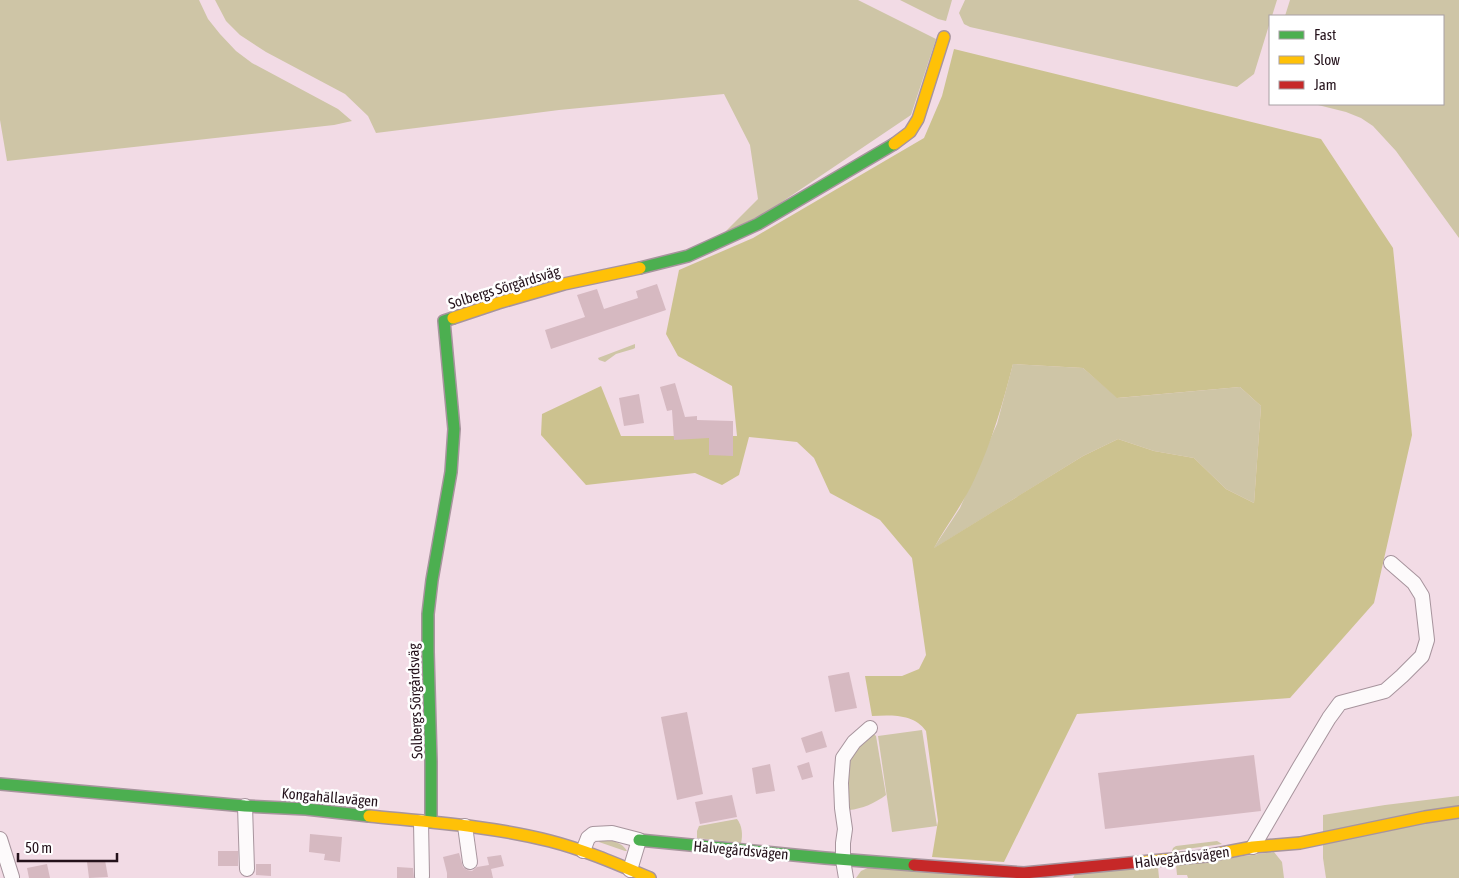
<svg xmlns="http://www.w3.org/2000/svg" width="1459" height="878" font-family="'Asap Condensed',sans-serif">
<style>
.green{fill:#cec5a6}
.forest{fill:#ccc28f;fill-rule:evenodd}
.building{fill:#d6b9c1}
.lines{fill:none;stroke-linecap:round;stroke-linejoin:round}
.street-casing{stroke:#a7949d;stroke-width:16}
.fast-casing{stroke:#a7949d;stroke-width:14}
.slow-casing{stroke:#a7949d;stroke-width:14}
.jam-casing{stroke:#a7949d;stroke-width:14}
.street{stroke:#fdfafb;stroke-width:14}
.fast{stroke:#4caf50;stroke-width:11}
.slow{stroke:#ffc107;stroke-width:11}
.jam{stroke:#c62828;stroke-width:11}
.labels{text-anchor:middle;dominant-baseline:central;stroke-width:5;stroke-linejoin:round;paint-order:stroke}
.street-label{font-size:15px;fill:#24121b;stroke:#fff}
</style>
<rect width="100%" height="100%" fill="#f2dbe5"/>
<g class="green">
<polygon points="0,0 199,0 208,19 220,34 236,51 252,63 338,109 352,121 334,125 7,161 0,120"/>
<polygon points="215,0 858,0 936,39 911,115 764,214 725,232 758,199 750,145 724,94 559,110 376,133 368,116 345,94 266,52 240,35 226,21"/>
<polygon points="900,0 952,0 946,21 938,19"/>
<polygon points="965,0 1277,0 1272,16 1270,16 1270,22 1254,74 1237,87 970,27 964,24 959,13"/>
<polygon points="1290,0 1459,0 1459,238 1396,151 1373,126 1361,118 1346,112 1314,104 1443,104 1443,16 1285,16"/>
<polygon points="635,344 635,348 633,349 616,354 605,362 599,360 598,358"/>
<polygon points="1013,364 1083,368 1118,398 1240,387 1261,406 1254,503 1226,489 1194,458 1154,451 1118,439 1083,456 933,549 960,508 997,424"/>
<polygon points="922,730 937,826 892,832 878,736"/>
<path d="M874,734L876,736L886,795C875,803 862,809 849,810L845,794L850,756L858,746Z"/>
<polygon points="1459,796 1459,878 1326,878 1323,858 1323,815 1385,805"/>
<path d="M737,819C742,825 743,835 741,843L697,838V831L699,826Z"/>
<path d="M600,840C609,839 622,842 627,851H625L599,842Z"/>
<polygon points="1217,841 1222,844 1172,851 1173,848 1176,846"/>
<polygon points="1274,852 1282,862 1284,878 1188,878 1187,875 1177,875 1176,865"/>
<polygon points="872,866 1059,878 856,878 861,871"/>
<polygon points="1158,867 1159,878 1073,878 1075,874"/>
</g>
<path class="forest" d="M954,49L1321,139L1393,248L1412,435L1374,603L1290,698L1077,714L1004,862L932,857L938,821L926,731C914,714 892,715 872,716L865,676H902L919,669L926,655L912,558L880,520L830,493L814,458L797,442L749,437L739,475L722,485L695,473L586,485L541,435L542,414L601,386L621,436H737L732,386L678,356L666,334L679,270L753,238L924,138L942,96ZM1013,364L1083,368L1117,398L1240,387L1261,406L1254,503L1226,489L1194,458L1154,451L1118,439L1083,456L934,548C947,524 964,503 975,478C992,441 1003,403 1013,364Z"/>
<g class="building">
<polygon points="657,284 666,310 551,349 545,330 585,317 577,295 597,289 604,309 638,298 636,291"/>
<polygon points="675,383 685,417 697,416 697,420 733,421 733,456 709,455 709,438 674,440 672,410 667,411 660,387"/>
<polygon points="639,394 644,423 624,426 619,398"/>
<polygon points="849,672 857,708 835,712 828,676"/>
<polygon points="687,712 703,794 677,800 661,717"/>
<polygon points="822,731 827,747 806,753 801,738"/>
<polygon points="1254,755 1261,811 1105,829 1098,773"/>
<polygon points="809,762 813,777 802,780 797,766"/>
<polygon points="770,764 775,791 756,794 752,768"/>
<polygon points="732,795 737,817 700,824 695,802"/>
<polygon points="310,834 342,837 340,862 324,860 325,854 309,852"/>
<rect x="218" y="851" width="20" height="15"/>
<polygon points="459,853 463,867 467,870 472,871 477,867 489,865 487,857 501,855 504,866 491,869 493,878 447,878 447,873 443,857"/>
<polygon points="105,860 108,877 89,878 87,862"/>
<polygon points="47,864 50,878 29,878 27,868"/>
<polygon points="256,864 271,864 271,876 256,875"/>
<polygon points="397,867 413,868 414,878 397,878"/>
</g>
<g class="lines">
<g class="street-casing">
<g id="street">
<polyline points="245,806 247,869"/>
<polyline points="421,822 422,876"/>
<polyline points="465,826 470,862"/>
<polyline points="0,839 12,877"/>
<polyline points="1253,847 1299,768 1329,718 1340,703 1385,691 1402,676 1422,656 1427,640 1422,596 1414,583 1391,563"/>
<polyline points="583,851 588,838 593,834 612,833 639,840 630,870"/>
<polyline points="846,878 843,860 843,843 845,829 842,808 841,783 843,758 854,742 870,728"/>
</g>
</g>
<g class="fast-casing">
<g id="fast">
<polyline points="640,268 688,256 758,224 894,144"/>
<polyline points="0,784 245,806 306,809 369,816"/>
<polyline points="431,822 431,762 428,652 428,614 432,580 451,472 454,429 444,321 453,318"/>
<polyline points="639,840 825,858 914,865"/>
</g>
</g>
<g class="slow-casing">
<g id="slow">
<polyline points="894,144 910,132 918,119 944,37"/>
<polyline points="453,318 498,303 564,284 640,268"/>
<path d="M369,816C429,822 491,826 550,841C585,850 617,864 650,878"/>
<polyline points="1140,862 1206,856 1253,847 1300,843 1425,817 1459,812"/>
</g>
</g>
<g class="jam-casing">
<polyline id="jam" points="914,865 1024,873 1140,862"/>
</g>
<use href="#street" class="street"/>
<use href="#fast" class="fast"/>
<use href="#slow" class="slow"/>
<use href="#jam" class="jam"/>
</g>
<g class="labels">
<g class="street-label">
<text transform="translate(504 287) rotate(-17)">Solbergs Sörgårdsväg</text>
<text transform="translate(415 701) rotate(-92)">Solbergs Sörgårdsväg</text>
<text transform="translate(330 797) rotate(5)">Kongahällavägen</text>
<text transform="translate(741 850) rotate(5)">Halvegårdsvägen</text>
<text transform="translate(1182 857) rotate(-7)">Halvegårdsvägen</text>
</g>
</g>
<rect x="1269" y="15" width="175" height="90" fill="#ffffff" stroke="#a7a0a4"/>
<rect x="1279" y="31" width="25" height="8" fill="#4caf50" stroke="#a7a0a4"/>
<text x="1314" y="40" font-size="15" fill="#24121b">Fast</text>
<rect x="1279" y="56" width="25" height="8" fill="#ffc107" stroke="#a7a0a4"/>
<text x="1314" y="65" font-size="15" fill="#24121b">Slow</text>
<rect x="1279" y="81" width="25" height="8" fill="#c62828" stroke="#a7a0a4"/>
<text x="1314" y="90" font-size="15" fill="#24121b">Jam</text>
<path d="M18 853v8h99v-8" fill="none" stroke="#24121b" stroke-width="2.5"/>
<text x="25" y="853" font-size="15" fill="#24121b" stroke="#ffffff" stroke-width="4" paint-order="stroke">50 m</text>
</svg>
